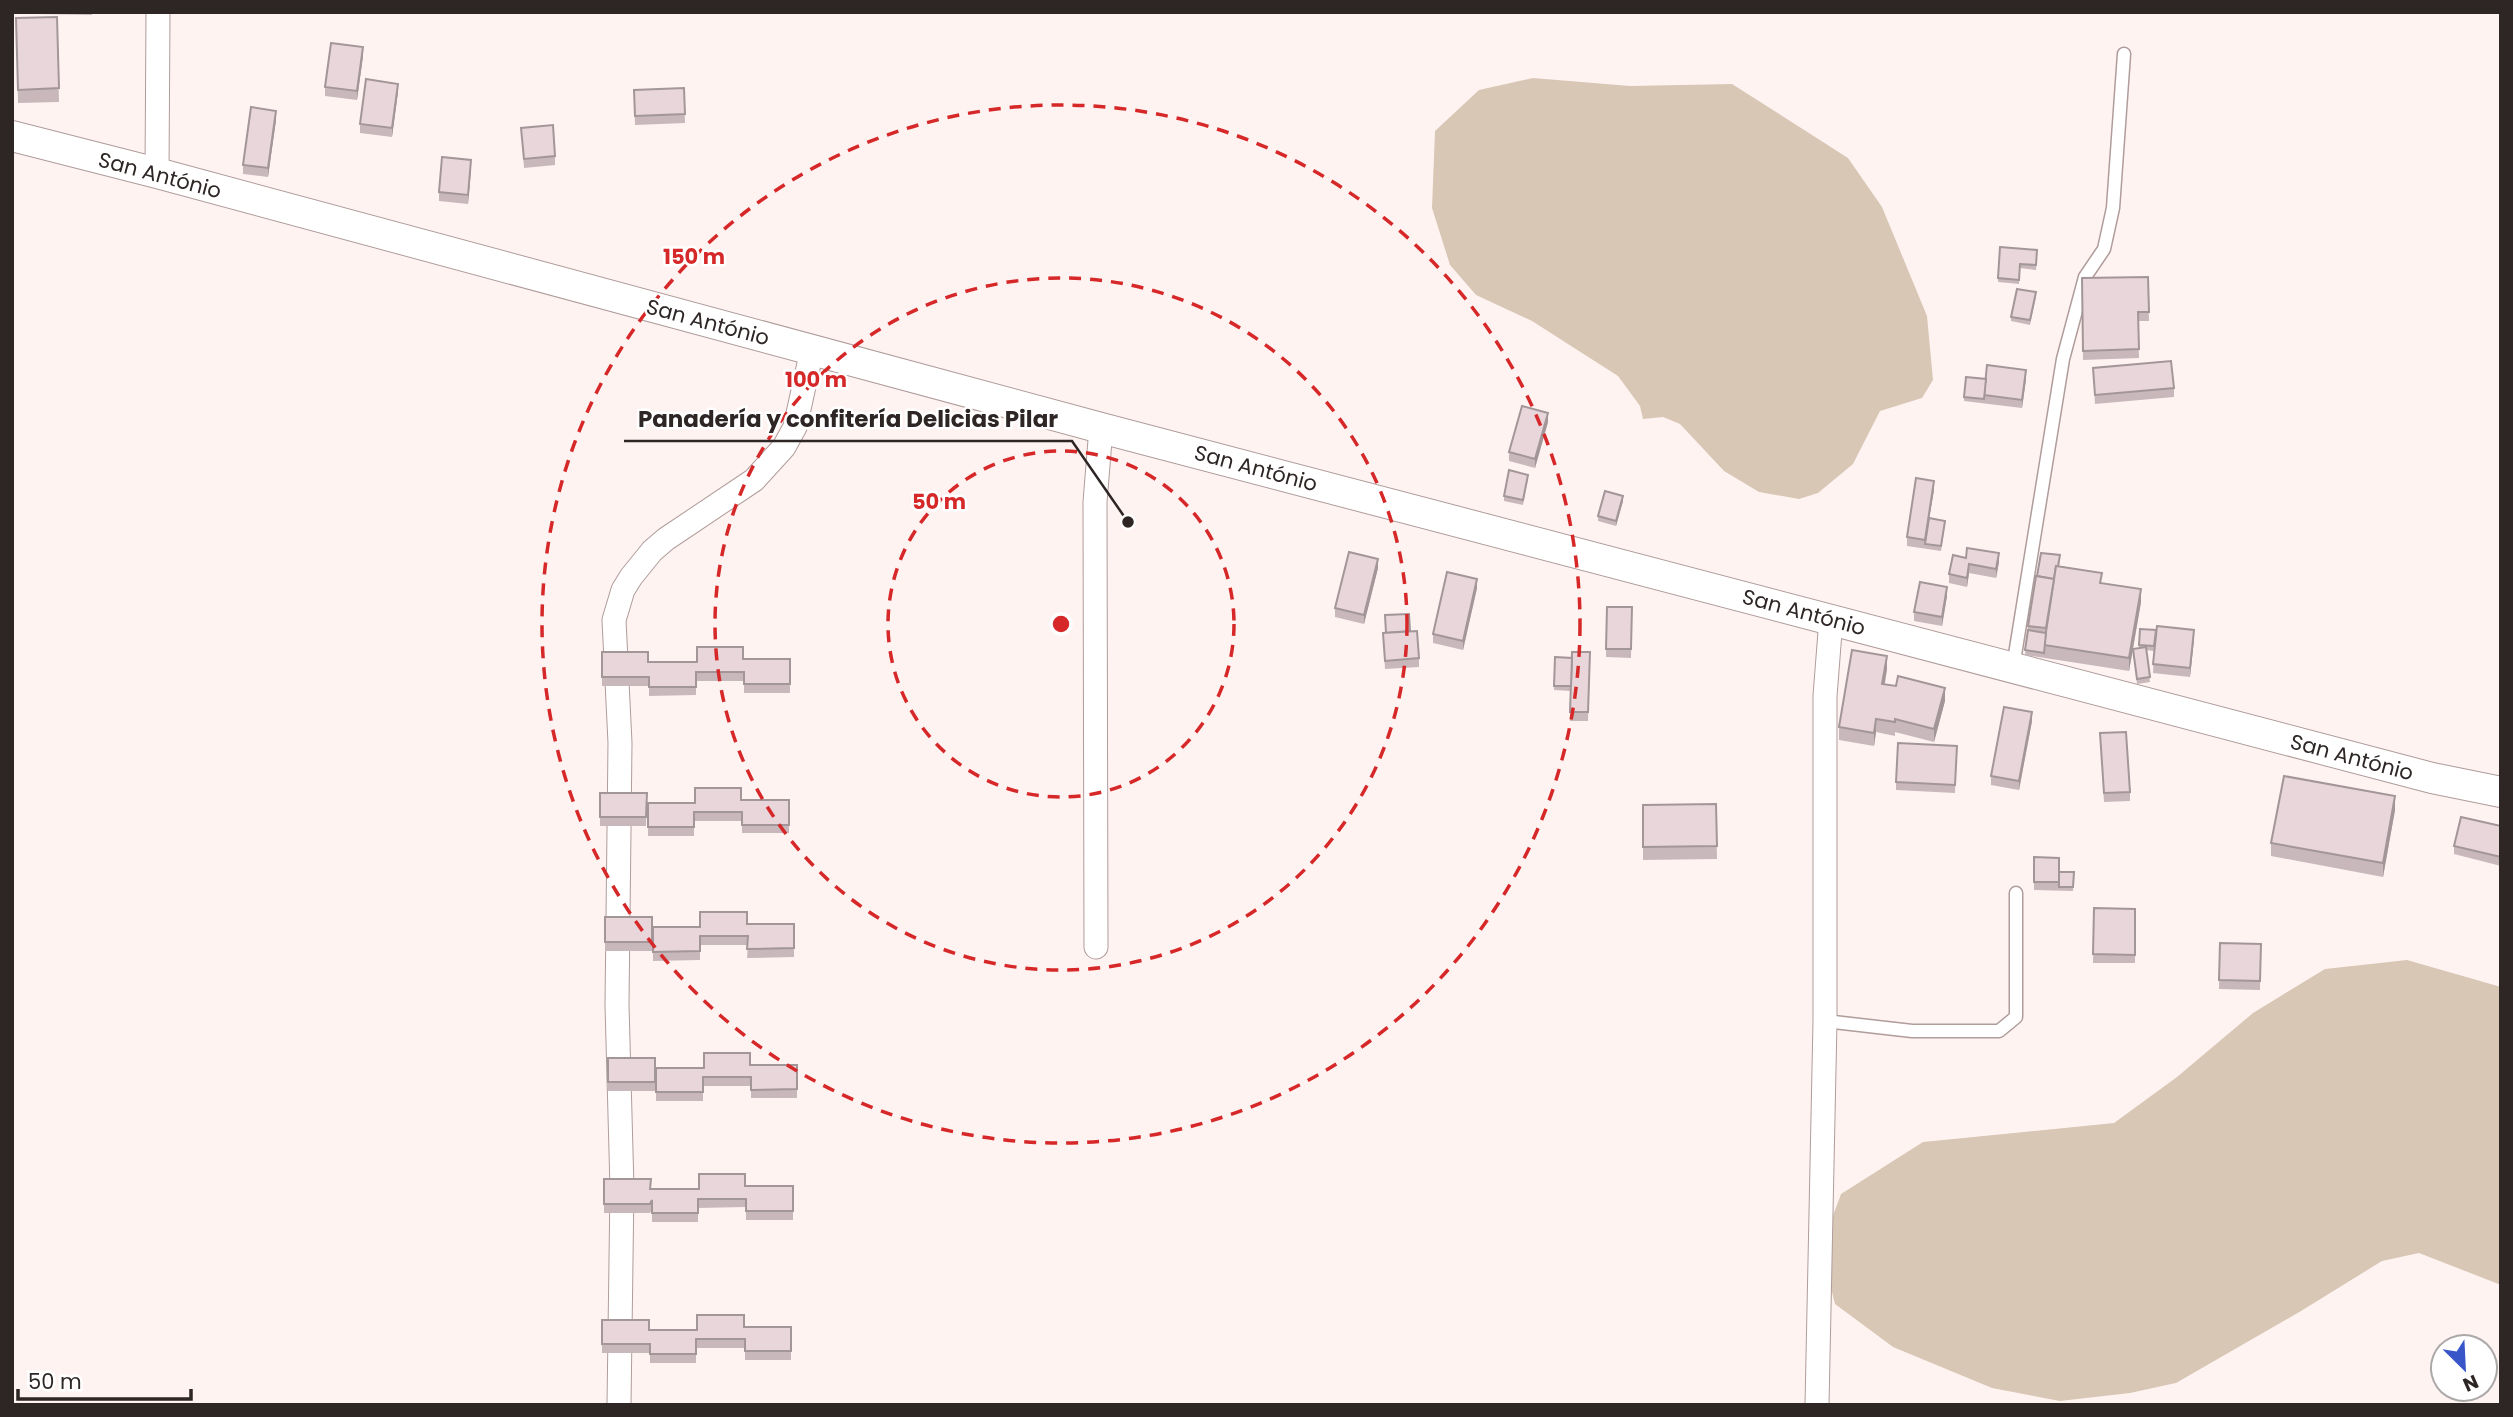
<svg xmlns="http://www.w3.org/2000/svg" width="2513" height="1417" font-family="Poppins,sans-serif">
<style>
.green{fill:#d8c7b5}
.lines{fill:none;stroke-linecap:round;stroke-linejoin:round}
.service-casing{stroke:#af9c9b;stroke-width:15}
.minor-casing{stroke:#af9c9b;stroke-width:25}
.tertiary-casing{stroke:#af9c9b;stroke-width:32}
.service{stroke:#fff;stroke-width:12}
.minor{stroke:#fff;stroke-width:23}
.tertiary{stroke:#fff;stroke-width:30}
.wall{fill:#c8b8bc}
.shaded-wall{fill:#a39699}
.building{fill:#e9d6db;stroke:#a39699;stroke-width:2}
.ring{fill:none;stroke:#d62828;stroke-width:3.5;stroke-dasharray:12 9}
.labels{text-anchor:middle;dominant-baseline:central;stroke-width:5;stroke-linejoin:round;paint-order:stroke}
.street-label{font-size:21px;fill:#2d2625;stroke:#fff}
.centre{fill:#d62828;stroke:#fff;stroke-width:3.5}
.ring-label{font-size:21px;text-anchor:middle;font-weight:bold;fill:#d62828;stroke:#fff;stroke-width:5;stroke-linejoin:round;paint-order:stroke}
.leader{fill:none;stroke:#2d2625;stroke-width:2.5}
.callout-dot{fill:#2d2625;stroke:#fff;stroke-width:2.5}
.callout-label{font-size:23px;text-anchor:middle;font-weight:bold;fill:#2d2625;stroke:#fff;stroke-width:5;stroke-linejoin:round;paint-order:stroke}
</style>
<rect width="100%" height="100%" fill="#fff3f2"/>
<g class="green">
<polygon points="1533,78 1630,86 1732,84 1848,158 1882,207 1927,316 1933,380 1922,398 1880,411 1853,464 1818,493 1799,499 1759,492 1724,471 1680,424 1663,417 1643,419 1640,406 1618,376 1532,321 1476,295 1450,265 1432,208 1435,131 1479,90"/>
<polygon points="2407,960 2501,987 2501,1285 2419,1253 2382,1261 2301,1311 2176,1383 2130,1393 2060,1401 1992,1388 1893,1347 1835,1304 1821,1248 1841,1194 1923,1142 2114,1123 2177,1077 2253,1013 2325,969"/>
</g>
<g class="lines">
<g class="service-casing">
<g id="service">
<polyline points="2013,667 2063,359 2085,277 2104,249 2113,208 2124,54"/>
<polyline points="1825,1021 1912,1031 1999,1031 2016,1017 2016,893"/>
</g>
</g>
<g class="minor-casing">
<g id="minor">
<polyline points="157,173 158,12"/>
<polyline points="1096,947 1095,502 1101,428"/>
<polyline points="619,1405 622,1188 617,1005 620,743 614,620 623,590 631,577 652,551 666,539 754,480 784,447 795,427 812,350"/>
<polyline points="1817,1405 1825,1021 1825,696 1831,619"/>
</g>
</g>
<g class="tertiary-casing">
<polyline id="tertiary" points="12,136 157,173 1101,428 2432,778 2501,792"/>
</g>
<use href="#service" class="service"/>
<use href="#minor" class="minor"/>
<use href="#tertiary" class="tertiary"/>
</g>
<g class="wall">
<polygon points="36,12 92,12 92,15 36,14"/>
<polygon points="57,17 59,102 18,103 16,18"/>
<polygon points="363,56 357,100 325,96 325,87"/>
<polygon points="684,88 685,123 635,125 634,90"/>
<polygon points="398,92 392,137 360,133 360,124"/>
<polygon points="276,120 268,177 243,174 243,165"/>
<polygon points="521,128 555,156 555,165 524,168"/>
<polygon points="471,169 468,204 439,201 439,192"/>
<polygon points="2000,247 2037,255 2036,270 2020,268 2019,284 1998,282"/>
<polygon points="2148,277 2149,321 2138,321 2139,358 2083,360 2082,278"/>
<polygon points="2036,297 2030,325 2011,321 2011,317"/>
<polygon points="2093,368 2174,388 2174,397 2095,404"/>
<polygon points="1986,379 2026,379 2022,408 1964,401 1964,397"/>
<polygon points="1548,422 1535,468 1509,461 1509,452"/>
<polygon points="1528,479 1523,505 1504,501 1504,496"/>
<polygon points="1934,490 1929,518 1945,525 1941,551 1907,546 1907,537"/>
<polygon points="1623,501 1616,526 1598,521 1598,516"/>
<polygon points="1966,558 1999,562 1996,578 1969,573 1967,587 1949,583 1949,574"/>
<polygon points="2060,560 2059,566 2102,583 2141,602 2133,649 2139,648 2140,629 2194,639 2190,677 2153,673 2154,651 2146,650 2150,682 2137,684 2133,650 2129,671 2025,655 2028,626"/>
<polygon points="1378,568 1364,624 1335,617 1335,608"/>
<polygon points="1477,588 1463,650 1433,643 1433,634"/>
<polygon points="1947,596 1942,626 1914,621 1914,612"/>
<polygon points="1607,607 1632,607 1631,658 1606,657"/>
<polygon points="1410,631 1419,658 1419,667 1385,669 1383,633"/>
<polygon points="602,652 648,662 697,662 743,659 790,659 790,693 744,693 744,681 696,681 696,695 649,696 649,686 602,686"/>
<polygon points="1590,652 1588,721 1570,721 1571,691 1554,690 1555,657 1572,658"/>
<polygon points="1887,669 1885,684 1945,701 1934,742 1895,732 1895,736 1876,732 1874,746 1839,740 1839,727"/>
<polygon points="2032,721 2019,790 1991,785 1991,776"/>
<polygon points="2100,733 2130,792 2130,801 2104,802"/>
<polygon points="1957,746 1955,793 1896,790 1896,782"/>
<polygon points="600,793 647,793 646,826 600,826"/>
<polygon points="741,800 789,800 789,833 742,833 742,821 694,821 694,836 648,836 648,803 695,803"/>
<polygon points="1716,804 1717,859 1643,860 1643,805"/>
<polygon points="2395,810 2383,877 2271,856 2271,843"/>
<polygon points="2501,826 2501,866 2454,854 2454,846"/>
<polygon points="2034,857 2059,872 2074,872 2073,891 2034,890"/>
<polygon points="2094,908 2135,909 2135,963 2093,963"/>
<rect x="605" y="917" width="47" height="34"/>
<polygon points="747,924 794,924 794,957 747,958 748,945 700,945 700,960 653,961 653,927 700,927"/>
<polygon points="2220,943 2261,944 2260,990 2219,989"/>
<rect x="608" y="1058" width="47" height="33"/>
<polygon points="750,1065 797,1065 797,1098 751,1098 751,1086 703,1086 703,1101 656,1101 656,1068 704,1068"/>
<polygon points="604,1179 651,1189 699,1189 745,1186 793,1186 793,1220 746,1220 746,1207 698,1208 698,1222 652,1222 652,1209 650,1213 604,1213"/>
<polygon points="602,1320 649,1330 697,1330 744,1327 791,1327 791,1360 745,1360 745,1348 696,1348 696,1363 650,1363 650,1353 602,1353"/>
</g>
<g class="shaded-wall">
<polygon points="363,47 363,56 357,100 357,91"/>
<polygon points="398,84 398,92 392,137 392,128"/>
<polygon points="276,111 276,120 268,177 268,168"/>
<polygon points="471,160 471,169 468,204 468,195"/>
<polygon points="2026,370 2026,379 2022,408 2022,400"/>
<polygon points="1548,413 1548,422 1535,468 1535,459"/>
<polygon points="1934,481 1934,490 1925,544 1925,540"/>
<polygon points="1623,496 1623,501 1616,526 1616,521"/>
<polygon points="1999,553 1999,562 1996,578 1996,569"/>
<polygon points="1378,559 1378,568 1364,624 1364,615"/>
<polygon points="1969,564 1969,573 1967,587 1967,578"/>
<polygon points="1477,579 1477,588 1463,650 1463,641"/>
<polygon points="1947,587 1947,596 1942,626 1942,617"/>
<polygon points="2141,589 2141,602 2129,671 2129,658"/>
<polygon points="2194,630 2194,639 2190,677 2190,668"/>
<polygon points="1887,656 1887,669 1882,697 1882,684"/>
<polygon points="1945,688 1945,701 1934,742 1934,729"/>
<polygon points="2032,712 2032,721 2019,790 2019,781"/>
<polygon points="1876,719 1876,732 1874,746 1874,733"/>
<polygon points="2395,796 2395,810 2383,877 2383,863"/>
</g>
<g class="building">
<polygon points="57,17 59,88 18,90 16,18"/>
<polygon points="331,43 363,47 357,91 325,87"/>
<polygon points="366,79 398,84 392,128 360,124"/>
<polygon points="684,88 685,114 635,116 634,90"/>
<polygon points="251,107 276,111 268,168 243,165"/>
<polygon points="553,125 555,156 524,159 521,128"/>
<polygon points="442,157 471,160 468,195 439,192"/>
<polygon points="2000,247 2037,250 2036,265 2020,264 2019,280 1998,278"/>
<polygon points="2148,277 2149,312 2138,312 2139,349 2083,351 2082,278"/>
<polygon points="2017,289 2036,292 2030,320 2011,317"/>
<polygon points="2171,361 2174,388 2095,395 2093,368"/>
<polygon points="1987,365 2026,370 2022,400 1984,395"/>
<polygon points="1966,377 1986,379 1984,399 1964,397"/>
<polygon points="1522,406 1548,413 1535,459 1509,452"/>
<polygon points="1509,470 1528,475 1523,500 1504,496"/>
<polygon points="1916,478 1934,481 1925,540 1907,537"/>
<polygon points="1605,491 1623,496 1616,521 1598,516"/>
<polygon points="1929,518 1945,521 1941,546 1925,544"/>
<polygon points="1967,548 1999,553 1996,569 1969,564 1967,578 1949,574 1953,555 1966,558"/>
<polygon points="1349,552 1378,559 1364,615 1335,608"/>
<polygon points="2041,553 2060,555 2058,566 2056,566 2054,579 2037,576"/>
<polygon points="2056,566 2102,573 2100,583 2141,589 2129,658 2044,645"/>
<polygon points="1447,572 1477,579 1463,641 1433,634"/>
<polygon points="2036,576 2054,579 2046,628 2028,626"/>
<polygon points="1920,582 1947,587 1942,617 1914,612"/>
<polygon points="1607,607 1632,607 1631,649 1606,649"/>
<polygon points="1409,614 1410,631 1386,633 1385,615"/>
<polygon points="2157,626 2194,630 2190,668 2153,664"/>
<polygon points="2140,629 2156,630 2154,646 2139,645"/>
<polygon points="2028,630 2046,633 2044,653 2025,650"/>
<polygon points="1417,631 1419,658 1385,661 1383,633"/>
<polygon points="697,647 743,647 743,659 790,659 790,684 744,684 744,672 696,672 696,687 649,687 649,677 602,677 602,652 648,652 648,662 697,662"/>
<polygon points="2146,647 2150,677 2137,679 2133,649"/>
<polygon points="1852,650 1887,656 1882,684 1896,686 1898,676 1945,688 1934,729 1895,719 1895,722 1876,719 1874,733 1839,727"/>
<polygon points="1572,652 1590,652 1588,712 1570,712"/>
<polygon points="1555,657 1572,658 1571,686 1554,686"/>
<polygon points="2004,707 2032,712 2019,781 1991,776"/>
<polygon points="2126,732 2130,792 2104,793 2100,733"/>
<polygon points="1898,743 1957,746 1955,785 1896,782"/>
<polygon points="2284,776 2395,796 2383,863 2271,843"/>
<polygon points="695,788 741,788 741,800 789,800 789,825 742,825 742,812 694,812 694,827 648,827 648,803 695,803"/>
<polygon points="600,793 647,793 646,817 600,817"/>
<polygon points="1716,804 1717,846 1643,847 1643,805"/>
<polygon points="2461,817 2501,826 2501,857 2454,846"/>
<polygon points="2034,857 2059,858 2059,882 2034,882"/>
<polygon points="2059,872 2074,872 2073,887 2059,887"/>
<polygon points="2094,908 2135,909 2135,955 2093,954"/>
<polygon points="700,912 747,912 747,924 794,924 794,948 747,949 748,936 700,936 700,951 653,952 653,927 700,927"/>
<rect x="605" y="917" width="47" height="25"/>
<polygon points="2220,943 2261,944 2260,981 2219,980"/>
<polygon points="704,1053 750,1053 750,1065 797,1065 797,1089 751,1090 751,1077 703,1077 703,1092 656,1092 656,1068 704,1068"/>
<rect x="608" y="1058" width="47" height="24"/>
<polygon points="699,1174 745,1174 745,1186 793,1186 793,1211 746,1211 746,1199 698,1199 698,1213 652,1213 652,1200 650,1204 604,1204 604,1179 651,1179 650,1189 699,1189"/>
<polygon points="697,1315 744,1315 744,1327 791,1327 791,1351 745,1351 745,1339 696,1339 696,1354 650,1354 650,1344 602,1344 602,1320 649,1320 649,1330 697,1330"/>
</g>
<g class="ring">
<circle cx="1061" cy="624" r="173"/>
<circle cx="1061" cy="624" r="346"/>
<circle cx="1061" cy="624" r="519"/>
</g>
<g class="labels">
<g class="street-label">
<text transform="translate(160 175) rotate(15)">San António</text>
<text transform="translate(708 322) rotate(15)">San António</text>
<text transform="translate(1256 468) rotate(15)">San António</text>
<text transform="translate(1804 612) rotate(15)">San António</text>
<text transform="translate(2352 757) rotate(15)">San António</text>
</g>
</g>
<circle cx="1061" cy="624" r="10" class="centre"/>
<g class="ring-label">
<text x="694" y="264">150 m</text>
<text x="816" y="387">100 m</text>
<text x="939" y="509">50 m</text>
</g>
<path class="leader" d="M1128 522L1072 441H624"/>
<circle class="callout-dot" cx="1128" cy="522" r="7"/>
<g class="callout-label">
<text x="848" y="427">Panadería y confitería Delicias Pilar</text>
</g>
<rect width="2513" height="1417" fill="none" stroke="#2d2625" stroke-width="28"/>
<g transform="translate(2464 1368) rotate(156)"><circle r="33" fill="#ffffff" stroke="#aba8a8" stroke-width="2"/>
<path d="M0-5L12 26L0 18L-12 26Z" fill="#3856c7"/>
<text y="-10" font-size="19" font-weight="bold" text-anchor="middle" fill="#2d2625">N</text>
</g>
<path d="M18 1389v10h173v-10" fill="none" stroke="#2d2625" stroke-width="3.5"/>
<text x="28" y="1389" font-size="21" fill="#2d2625" stroke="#ffffff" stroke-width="5" paint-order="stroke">50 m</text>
</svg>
